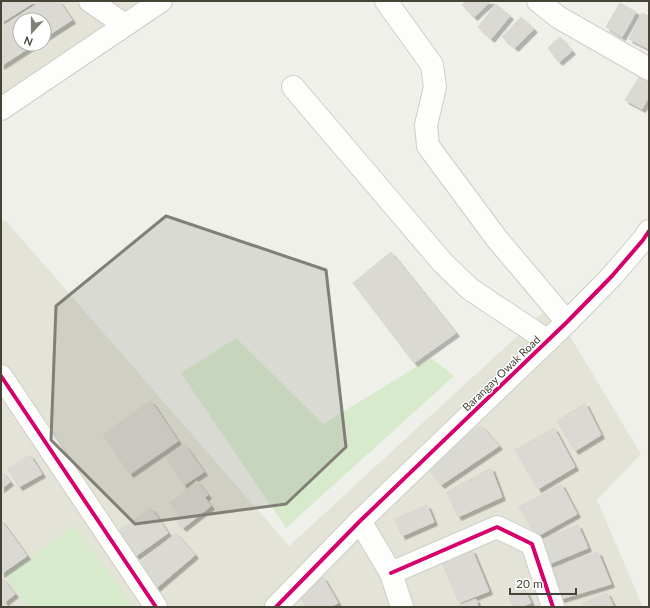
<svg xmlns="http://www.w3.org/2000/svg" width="650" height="608" font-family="Lato,sans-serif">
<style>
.residential{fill:#e4e3d8;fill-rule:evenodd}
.green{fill:#d7eacc}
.building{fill:#dad9d3;stroke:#d8d8d1;filter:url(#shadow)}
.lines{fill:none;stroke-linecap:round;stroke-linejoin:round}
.minor-casing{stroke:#cecec8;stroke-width:24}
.minor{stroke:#fdfdfc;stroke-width:22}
.cycleway-casing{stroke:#fff;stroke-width:6}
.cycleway{stroke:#d6006c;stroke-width:4}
.marked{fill:#828076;fill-opacity:0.2;stroke:#828076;stroke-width:3;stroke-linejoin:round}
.labels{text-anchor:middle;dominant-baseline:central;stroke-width:3;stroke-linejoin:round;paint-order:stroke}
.street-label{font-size:11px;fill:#464337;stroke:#fff}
</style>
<defs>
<filter id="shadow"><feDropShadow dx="3.5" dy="3.5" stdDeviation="0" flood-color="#0004"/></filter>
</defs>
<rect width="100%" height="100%" fill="#f0f0eb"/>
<g class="residential">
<path d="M1,1H147L1,98ZM20,20H44V44H20Z"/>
<polygon points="1,220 7,222 289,546 551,305 641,454 597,500 643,607 1,607"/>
</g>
<g class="green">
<polygon points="236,338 323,424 431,358 454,376 286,528 181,373"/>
<polygon points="74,525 134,607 28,607 6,576"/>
</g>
<g class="building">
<polygon points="1,1 36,1 1,23"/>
<polygon points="42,1 59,1 72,20 44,38 44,20 20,20 20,44 35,44 1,66 1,27"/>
<polygon points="466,1 491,1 474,17 462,5"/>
<polygon points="620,3 636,12 622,37 606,27"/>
<polygon points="496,4 510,16 491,39 478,27"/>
<polygon points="642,13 649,16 649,49 629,39"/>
<polygon points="521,17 534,29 515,48 502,37"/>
<polygon points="560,37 572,51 559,62 548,48"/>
<polygon points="640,76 649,81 649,97 642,109 625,100"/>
<polygon points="391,252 456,333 414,363 353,283"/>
<polygon points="151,401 178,441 130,474 103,434"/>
<polygon points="585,403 601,435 575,451 557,421"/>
<polygon points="481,425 499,446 441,485 426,466"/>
<polygon points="554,428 575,467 538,489 515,450"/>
<polygon points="185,445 204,472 184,485 166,458"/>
<polygon points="30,455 42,474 19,487 8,469"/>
<polygon points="491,468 502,497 458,517 447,492"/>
<polygon points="1,471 10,482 1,489"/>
<polygon points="197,481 208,495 205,498 211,506 183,528 174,518 179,514 170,503"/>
<polygon points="561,484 577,514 536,537 519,507"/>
<polygon points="427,505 434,522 402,536 395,519"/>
<polygon points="151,508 168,533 136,556 118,531"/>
<polygon points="1,520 27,556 1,574"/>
<polygon points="578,525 588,548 549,564 539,541"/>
<polygon points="176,533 195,555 154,590 135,567"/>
<polygon points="472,550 489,591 459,603 442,562"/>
<polygon points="598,552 611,584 561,599 550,570"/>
<polygon points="323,577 338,603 330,607 306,607 297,591"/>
<polygon points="3,579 15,594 5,602 8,607 1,607 1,580"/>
<polygon points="525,590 531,603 520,607 513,607 509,597"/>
<polygon points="607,593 614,607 584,607 583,603"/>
<polygon points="476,599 478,607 455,607"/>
</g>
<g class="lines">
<g class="minor-casing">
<g id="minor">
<polyline points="90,1 125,25"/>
<polyline points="386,1 432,65 435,87 426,125 428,146 497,239 567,322"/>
<polyline points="538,1 558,17 649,69"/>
<polyline points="293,87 442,262 470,289 548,341"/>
<polyline points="1,109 161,1"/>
<polyline points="1,376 156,607"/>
<polyline points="360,521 391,573 402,607"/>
<polyline points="391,573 497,527 532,544 553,607"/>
<polyline points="276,607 360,521 567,322 612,276 643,240 649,231"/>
</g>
</g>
<use href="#minor" class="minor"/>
<g class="cycleway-casing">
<g id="cycleway">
<polyline points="1,376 156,607"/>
<polyline points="391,573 497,527 532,544 553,607"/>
<polyline points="276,607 360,521 567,322 612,276 643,240 649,231"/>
</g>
</g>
<use href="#cycleway" class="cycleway"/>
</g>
<path class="marked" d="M166,216L326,270L346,447L286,504L135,524L51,440L56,306Z"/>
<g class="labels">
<g class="street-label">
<text transform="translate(501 373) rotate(-44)">Barangay Owak Road</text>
</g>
</g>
<rect width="650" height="608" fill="none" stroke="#464337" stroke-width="4"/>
<g transform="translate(32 32) rotate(201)"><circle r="19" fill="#ffffff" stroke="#b5b4af"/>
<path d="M0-3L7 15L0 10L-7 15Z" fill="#828076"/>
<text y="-6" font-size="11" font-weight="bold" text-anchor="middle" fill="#464337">N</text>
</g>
<path d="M510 588v6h66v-6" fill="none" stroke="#464337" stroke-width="2"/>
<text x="516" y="588" font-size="12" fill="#464337" stroke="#ffffff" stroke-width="3" paint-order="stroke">20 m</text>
</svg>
